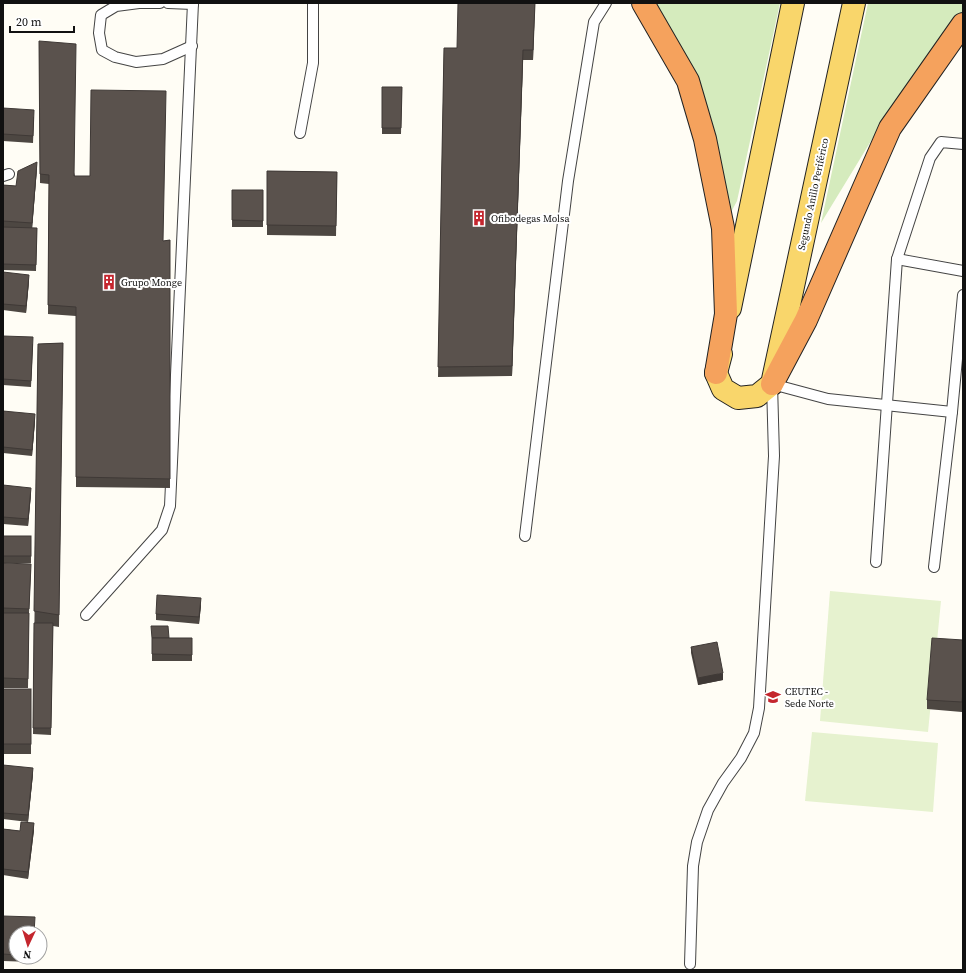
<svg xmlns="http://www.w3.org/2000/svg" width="966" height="973" font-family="'Source Serif 4',serif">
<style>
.green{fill:#d5ebbd}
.pitch{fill:#e6f2cf}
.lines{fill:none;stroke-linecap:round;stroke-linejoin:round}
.lane-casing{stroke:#444;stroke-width:12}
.primary-casing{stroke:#222;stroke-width:24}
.highway-casing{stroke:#222;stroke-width:24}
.lane{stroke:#fff;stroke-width:10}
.primary{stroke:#f9d66b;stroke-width:22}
.highway{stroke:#f5a25d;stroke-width:22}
.wall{fill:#4d4742}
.shaded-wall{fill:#3f3936}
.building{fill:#5a524d;stroke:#3f3936}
.labels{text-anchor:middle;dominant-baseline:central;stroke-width:4;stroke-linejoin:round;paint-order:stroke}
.street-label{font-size:10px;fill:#111;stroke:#fff}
.poi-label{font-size:10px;fill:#111;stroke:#fff;text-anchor:start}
</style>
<rect width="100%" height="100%" fill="#fffdf5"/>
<g class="green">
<polygon points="652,3 780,3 737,201 730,214"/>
<polygon points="868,3 963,3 963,11 885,118 821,223"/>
</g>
<g class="pitch">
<polygon points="830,591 941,601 928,732 820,721"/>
<polygon points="812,732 938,743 933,812 805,801"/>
</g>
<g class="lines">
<g class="lane-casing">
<g id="lane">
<polyline points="160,3 139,3 116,6 101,15 99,33 102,50 115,57 136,62 163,59 192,46"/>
<polyline points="168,3 193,4"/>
<polyline points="300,133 313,63 313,3"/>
<polyline points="3,176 9,174"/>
<polyline points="897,259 963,271"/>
<polyline points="525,536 568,181 594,22 606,3"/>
<polyline points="876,562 897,259 930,158 941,142 963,144"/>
<polyline points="934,567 952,412 963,295"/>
<polyline points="86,615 162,530 170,506 193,3"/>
<polyline points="690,964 693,866 697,842 708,810 723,783 741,758 754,733 759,708 774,456 772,384 828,399 952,412"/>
</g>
</g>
<g class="primary-casing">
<g id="primary">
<polyline points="730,308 793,3"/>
<polyline points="721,354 716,373 723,389 738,398 757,396 772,384 854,3"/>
</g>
</g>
<g class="highway-casing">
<g id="highway">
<polyline points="643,3 688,81 705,139 723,228 726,314 716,373"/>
<polyline points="772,384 806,320 890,128 963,24"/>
</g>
</g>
<use href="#lane" class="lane"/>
<use href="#primary" class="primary"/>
<use href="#highway" class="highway"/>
</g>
<g class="wall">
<polygon points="535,3 533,60 523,60 512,376 438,377 444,48 457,48"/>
<polygon points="39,41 75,176 163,241 170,240 170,488 76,487 76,316 48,314 49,184 40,183"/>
<polygon points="382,87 402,87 401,134 382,134"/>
<polygon points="3,108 34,117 33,143 3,141"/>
<polygon points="37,168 32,228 37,228 36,271 3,270 3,185 16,186"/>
<polygon points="267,171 337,172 336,236 267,235"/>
<rect x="232" y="190" width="31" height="37"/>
<polygon points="3,272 29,281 26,313 3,310"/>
<polygon points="3,336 33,344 31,387 3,385"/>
<polygon points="63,343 59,627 53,626 51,735 33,734 38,344"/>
<polygon points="3,411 35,421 32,456 3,453"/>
<polygon points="3,485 31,494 28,526 3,524"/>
<rect x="3" y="536" width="28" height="27"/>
<polygon points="3,563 31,570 29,613 28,688 3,688"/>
<polygon points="201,605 199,624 156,620 156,614"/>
<rect x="152" y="638" width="40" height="23"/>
<polygon points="963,640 963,700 962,712 927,709 927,700"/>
<polygon points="691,647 723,680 698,685 691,653"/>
<rect x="3" y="689" width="28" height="65"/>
<polygon points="3,765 33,774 28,822 3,819"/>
<polygon points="3,829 20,831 34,830 28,879 3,875"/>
<polygon points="3,916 16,933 16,957 34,957 33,962 3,961"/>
</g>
<g class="shaded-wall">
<polygon points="535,3 533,60 533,50"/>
<polygon points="523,50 523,60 512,376 512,366"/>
<polygon points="37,162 37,168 32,230 32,223"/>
<polygon points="29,275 29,281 26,313 26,306"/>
<polygon points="35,414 35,421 32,456 32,450"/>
<polygon points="31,488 31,494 28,526 28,519"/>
<polygon points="201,598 201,605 199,624 199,617"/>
<polygon points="723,673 723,680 698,685 698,678"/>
<polygon points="33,768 33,774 28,822 28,815"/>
<polygon points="34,823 34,830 28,879 28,872"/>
</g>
<g class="building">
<polygon points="458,3 535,3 533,50 523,50 512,366 438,367 444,48 457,48"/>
<polygon points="39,41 76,44 74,176 90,176 91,90 166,91 163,241 170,240 170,479 76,477 76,307 48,305 49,175 40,174"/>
<polygon points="382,87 402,87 401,128 382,128"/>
<polygon points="3,108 34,110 33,136 3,134"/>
<polygon points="37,162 32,223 3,221 3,185 16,186 18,171"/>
<polygon points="267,171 337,172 336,226 267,225"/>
<polygon points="232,190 263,190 263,221 232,220"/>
<polygon points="3,227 37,228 36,265 3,264"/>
<polygon points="3,272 29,275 26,306 3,304"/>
<polygon points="3,336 33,337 31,381 3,379"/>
<polygon points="63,343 59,615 34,611 38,344"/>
<polygon points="3,411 35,414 32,450 3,447"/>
<polygon points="3,485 31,488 28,519 3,517"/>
<rect x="3" y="536" width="28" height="20"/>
<polygon points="3,563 31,564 29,609 3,608"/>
<polygon points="157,595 201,598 199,617 156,614"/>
<polygon points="3,613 29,613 28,679 3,678"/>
<polygon points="34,623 53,623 51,728 33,728"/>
<polygon points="151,626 168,626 169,638 152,638"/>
<polygon points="152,638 192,638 192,655 152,654"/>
<polygon points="932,638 963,640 963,691 962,702 927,700"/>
<polygon points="717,642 723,673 698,678 691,647"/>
<rect x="3" y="689" width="28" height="55"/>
<polygon points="3,765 33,768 28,815 3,813"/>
<polygon points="21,822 34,823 28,872 3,869 3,829 20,831"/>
<polygon points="3,916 35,917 34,933 16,933 16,955 3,954"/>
</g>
<defs>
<g id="building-bare" transform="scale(1.2)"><path d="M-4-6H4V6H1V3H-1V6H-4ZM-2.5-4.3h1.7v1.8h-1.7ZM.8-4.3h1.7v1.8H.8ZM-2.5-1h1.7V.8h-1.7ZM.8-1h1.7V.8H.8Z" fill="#c4262e" stroke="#fff" stroke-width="2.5" paint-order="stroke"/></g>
<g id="university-bare" transform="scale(1.2)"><path d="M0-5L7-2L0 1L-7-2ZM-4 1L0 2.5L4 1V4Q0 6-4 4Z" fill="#c4262e" stroke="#fff" stroke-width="2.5" paint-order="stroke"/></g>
</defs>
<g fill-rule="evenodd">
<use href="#building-bare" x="479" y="218"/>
<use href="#building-bare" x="109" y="282"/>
<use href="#university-bare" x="773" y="697"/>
</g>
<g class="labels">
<g class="street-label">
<text transform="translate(813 194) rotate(-78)">Segundo Anillo Periférico</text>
</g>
<g class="poi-label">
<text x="491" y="218">Ofibodegas Molsa</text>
<text x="121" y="282">Grupo Monge</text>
<text x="785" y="691">CEUTEC -<tspan x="785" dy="12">Sede Norte</tspan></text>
</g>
</g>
<rect width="966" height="973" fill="none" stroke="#111111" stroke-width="8"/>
<g transform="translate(28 945) rotate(184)"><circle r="19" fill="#ffffff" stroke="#a0a0a0"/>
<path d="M0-3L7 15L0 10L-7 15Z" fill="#c4262e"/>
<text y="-6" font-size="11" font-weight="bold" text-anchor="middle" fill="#111111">N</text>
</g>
<path d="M10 26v6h64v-6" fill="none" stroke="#111111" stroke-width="2"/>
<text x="16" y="26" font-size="12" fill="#111111" stroke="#ffffff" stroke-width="3" paint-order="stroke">20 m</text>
</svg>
